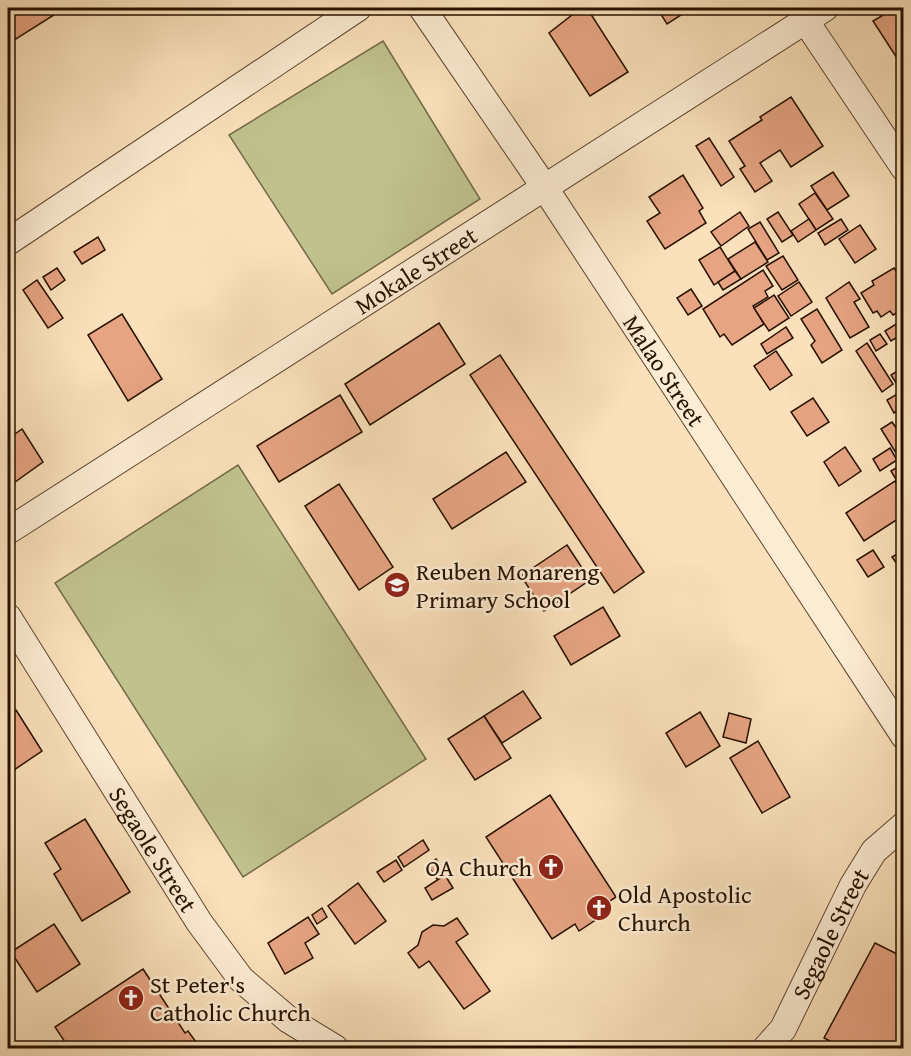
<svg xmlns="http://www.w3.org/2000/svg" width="911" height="1056" font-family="'Gentium Book Plus',serif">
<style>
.green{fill:#c0c28e;stroke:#746a47;stroke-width:1.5}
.building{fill:#e6a483;stroke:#271100;stroke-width:1.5}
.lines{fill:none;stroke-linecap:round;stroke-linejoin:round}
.minor-casing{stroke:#5c452f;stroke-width:28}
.minor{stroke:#fcecd3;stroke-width:26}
.labels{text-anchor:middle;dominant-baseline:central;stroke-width:5;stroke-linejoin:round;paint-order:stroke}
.street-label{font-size:24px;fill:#271100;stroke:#fcecd3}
.poi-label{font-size:24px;fill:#271100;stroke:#fcecd3;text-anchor:start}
</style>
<rect width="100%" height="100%" fill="#fae1bb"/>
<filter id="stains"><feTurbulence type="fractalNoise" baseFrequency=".00333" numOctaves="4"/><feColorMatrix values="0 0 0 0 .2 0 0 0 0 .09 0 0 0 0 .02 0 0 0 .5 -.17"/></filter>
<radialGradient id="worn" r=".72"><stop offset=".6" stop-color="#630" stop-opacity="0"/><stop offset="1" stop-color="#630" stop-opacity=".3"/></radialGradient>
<g class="green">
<polygon points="383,41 480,199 332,294 229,135"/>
<polygon points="238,465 426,759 243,877 55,583"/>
</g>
<g class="building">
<polygon points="8,8 65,8 8,44"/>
<polygon points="581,8 587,8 628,72 590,96 549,33"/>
<polygon points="657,8 692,8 667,24"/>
<polygon points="895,8 904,8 904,69 873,21"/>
<polygon points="791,97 823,146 791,167 780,150 760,163 772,181 755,192 740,169 745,166 729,141 762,120 760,117"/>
<polygon points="709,138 734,177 721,186 696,146"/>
<polygon points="833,172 849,196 827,210 811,186"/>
<polygon points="683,175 703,208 699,211 706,223 665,249 647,221 660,213 649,197"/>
<polygon points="815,193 833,219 816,230 799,204"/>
<polygon points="740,212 749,226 721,246 711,232"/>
<polygon points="778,212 793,235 782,242 767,219"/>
<polygon points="809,219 816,230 798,242 791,231"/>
<polygon points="841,219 848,230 825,245 818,233"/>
<polygon points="760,222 779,253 767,260 748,229"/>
<polygon points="860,225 876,249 855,263 839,239"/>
<polygon points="98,237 105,250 82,264 74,252"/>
<polygon points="755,242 768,262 741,279 728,259"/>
<polygon points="720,247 735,271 714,285 699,260"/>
<polygon points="783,256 798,280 782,290 766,266"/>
<polygon points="904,266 904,309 893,315 890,311 881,317 877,311 873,313 861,293 874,285 872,281 894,268 896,271"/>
<polygon points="57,268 65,280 51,290 43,277"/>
<polygon points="763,270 773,286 765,291 768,297 753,306 764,324 732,345 724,334 720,337 703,309"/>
<polygon points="735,271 741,279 723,290 718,282"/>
<polygon points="37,280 63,318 48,328 23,290"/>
<polygon points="799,282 812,302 791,316 778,296"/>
<polygon points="849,282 860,299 854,302 869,327 850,338 826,298"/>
<polygon points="691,289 702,306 688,315 677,298"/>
<polygon points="774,295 789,318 769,331 754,308"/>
<polygon points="817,309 842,350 822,363 811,345 815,341 801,319"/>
<polygon points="122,314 162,379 128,401 88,335"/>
<polygon points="904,319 904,333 891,341 885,331"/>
<polygon points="439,323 465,364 370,425 345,384"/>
<polygon points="786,327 793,338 767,354 761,344"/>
<polygon points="880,334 887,344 876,351 870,340"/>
<polygon points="867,343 893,384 882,392 856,351"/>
<polygon points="776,351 792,375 770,390 754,366"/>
<polygon points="500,355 644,572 614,593 470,375"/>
<polygon points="904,367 904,383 898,386 891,375"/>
<polygon points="904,390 904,420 897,410 894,413 887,400"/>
<polygon points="340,395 362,432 279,482 257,446"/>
<polygon points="813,398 829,422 807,436 791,412"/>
<polygon points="892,422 904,439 904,448 896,453 881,429"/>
<polygon points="22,429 43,462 8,487 8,439"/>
<polygon points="845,447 861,471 839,486 824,462"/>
<polygon points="890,448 897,460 880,471 873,459"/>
<polygon points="506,452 526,482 452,529 433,499"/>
<polygon points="904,463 904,477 897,481 891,471"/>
<polygon points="895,481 904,494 904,515 864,541 846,513"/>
<polygon points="339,484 393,567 359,590 305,506"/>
<polygon points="567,545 590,580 544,611 521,576"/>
<polygon points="873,550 884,567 868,577 857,560"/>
<polygon points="904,550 904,574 892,557"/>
<polygon points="603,607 620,636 571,665 554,636"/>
<polygon points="523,691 541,718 502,743 484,716"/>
<polygon points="16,710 42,751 8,774 8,716"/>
<polygon points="700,712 720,746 686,767 666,733"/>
<polygon points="729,713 751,719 746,743 723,737"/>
<polygon points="484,716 511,758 475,780 448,739"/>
<polygon points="758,741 790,797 762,813 730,758"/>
<polygon points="550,795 616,897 593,912 597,919 579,931 575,924 552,939 486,837"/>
<polygon points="85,819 130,892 82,921 54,874 61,869 45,843"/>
<polygon points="423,840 429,850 404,867 398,857"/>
<polygon points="436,859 445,873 437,879 427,865"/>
<polygon points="396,860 402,870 384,882 377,872"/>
<polygon points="445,875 453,888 432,900 425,888"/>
<polygon points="358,883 386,921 355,944 328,906"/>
<polygon points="322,908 327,917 317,924 312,915"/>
<polygon points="308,917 319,934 305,943 313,958 285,974 268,943"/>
<polygon points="457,918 468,934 456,942 490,991 464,1009 429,961 419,968 408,953 418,945 422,932 433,925 444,926"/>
<polygon points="54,924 80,964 37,992 11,952"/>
<polygon points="875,943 901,956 904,951 904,1048 826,1048 830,1041 824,1038"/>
<polygon points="143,969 185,1033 188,1031 199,1046 196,1048 69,1048 55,1027"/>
</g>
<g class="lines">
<g class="minor-casing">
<g id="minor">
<path id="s1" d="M422,8L543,185L904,736"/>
<polyline points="805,20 904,168"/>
<polyline points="8,242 358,8"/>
<path id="s2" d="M8,531L825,8"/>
<path id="s3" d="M8,617L199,922L241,979L289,1020L335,1048"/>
<path id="s4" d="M766,1048L783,1029L853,885L874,851L904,825"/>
</g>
</g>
<use href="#minor" class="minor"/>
</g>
<defs>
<g id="school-disc" transform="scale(1.35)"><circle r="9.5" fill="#8f2418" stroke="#fcecd3"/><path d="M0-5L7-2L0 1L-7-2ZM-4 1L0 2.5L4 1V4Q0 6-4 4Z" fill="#fff"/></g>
<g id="church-disc" transform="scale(1.35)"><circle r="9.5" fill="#8f2418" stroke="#fcecd3"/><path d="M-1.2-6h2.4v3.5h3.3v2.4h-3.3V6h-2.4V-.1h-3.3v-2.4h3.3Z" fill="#fff"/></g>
</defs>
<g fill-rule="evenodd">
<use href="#school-disc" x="397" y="585"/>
<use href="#church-disc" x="551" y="867"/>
<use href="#church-disc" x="599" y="908"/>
<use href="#church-disc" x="131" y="998"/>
</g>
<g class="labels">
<g class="street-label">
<text stroke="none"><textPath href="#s2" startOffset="484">Mokale Street</textPath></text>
<text stroke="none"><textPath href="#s1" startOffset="436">Malao Street</textPath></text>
<text stroke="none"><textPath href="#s3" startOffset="274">Segaole Street</textPath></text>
<text stroke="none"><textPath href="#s4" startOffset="132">Segaole Street</textPath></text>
</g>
<g class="poi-label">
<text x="416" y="571">Reuben Monareng<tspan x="416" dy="28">Primary School</tspan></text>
<text x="532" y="867" text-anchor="end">OA Church</text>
<text x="618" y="894">Old Apostolic<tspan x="618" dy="28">Church</tspan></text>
<text x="150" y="984">St Peter's<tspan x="150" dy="28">Catholic Church</tspan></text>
</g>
</g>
<rect width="911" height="1056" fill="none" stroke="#fae1bb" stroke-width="30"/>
<rect x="9" y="9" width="893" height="1038" fill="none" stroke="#271100" stroke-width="3"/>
<rect x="15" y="15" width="881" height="1026" fill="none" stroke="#271100" stroke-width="1.5"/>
<rect width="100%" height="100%" filter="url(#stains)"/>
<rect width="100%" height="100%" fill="url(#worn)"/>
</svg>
